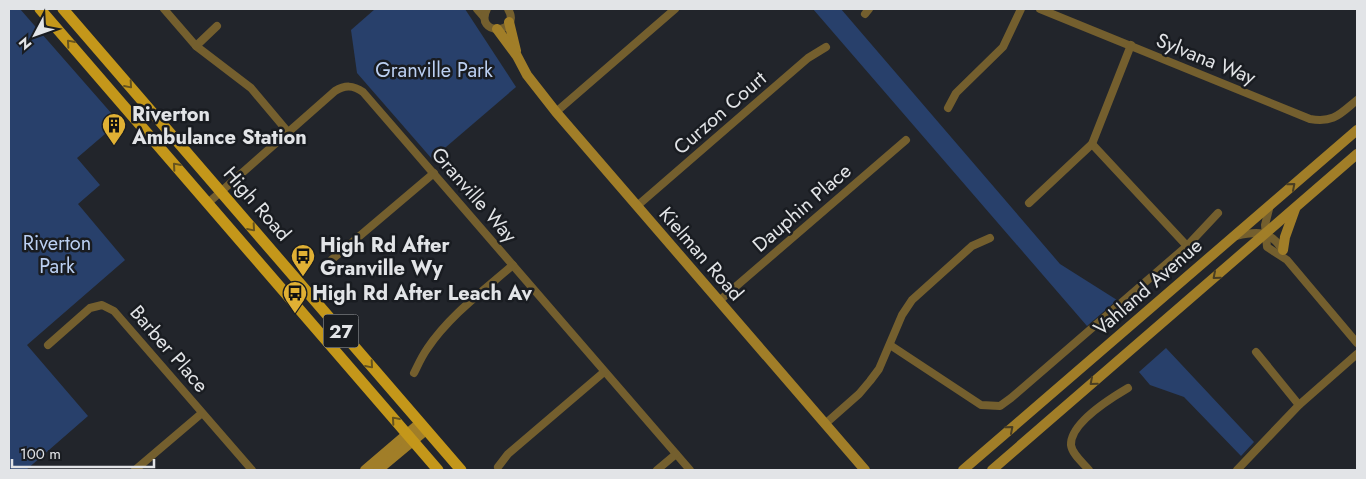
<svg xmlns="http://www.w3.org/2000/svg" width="1366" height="479" font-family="Jost,sans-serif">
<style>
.green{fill:#28406b}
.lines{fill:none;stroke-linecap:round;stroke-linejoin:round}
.street{stroke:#745f2e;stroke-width:8}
.secondary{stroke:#a17e28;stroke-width:10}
.primary{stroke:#c4971a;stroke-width:11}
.oneway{stroke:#66531e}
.oneway2{stroke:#493e23}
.labels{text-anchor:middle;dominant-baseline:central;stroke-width:5;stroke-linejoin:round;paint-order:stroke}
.shield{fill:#191c21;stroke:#a6a8ac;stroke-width:1}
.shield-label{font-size:19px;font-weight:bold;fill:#e2e4e7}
.street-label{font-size:20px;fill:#e2e4e7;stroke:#191c21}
.park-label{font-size:20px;fill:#bcd0f2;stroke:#191c21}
.poi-label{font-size:20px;font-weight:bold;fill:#e2e4e7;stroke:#191c21;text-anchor:start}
</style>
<rect width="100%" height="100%" fill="#22252b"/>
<g class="green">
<polygon points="9,9 20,9 119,122 77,158 100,185 78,204 125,260 27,345 88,416 26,470 9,470"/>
<polygon points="375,9 465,9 516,87 432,159 357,73 351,30"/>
<polygon points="813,9 841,9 1060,264 1117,300 1087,326"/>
<polygon points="1166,348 1254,442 1241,456 1184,397 1150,385 1139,372"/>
</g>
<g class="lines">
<g class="street">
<polyline points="164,9 196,46 251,88 288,132"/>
<polyline points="477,9 484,17"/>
<path d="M487,9C473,36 523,35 508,9"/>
<path d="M1040,9L1310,119C1334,123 1340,114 1357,100"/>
<polyline points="865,14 869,9"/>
<polyline points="196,46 217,26"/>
<polyline points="948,108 956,93 1003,47 1021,9"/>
<polyline points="556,112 675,9"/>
<polyline points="1092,144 1187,246"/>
<path d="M208,203L335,91C345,85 353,85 363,92L690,470"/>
<polyline points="1029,203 1092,144 1131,45"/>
<polyline points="1270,205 1265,225 1267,247 1287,260 1357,343"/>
<polyline points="637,206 808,58 826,47"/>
<path d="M1236,236C1257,231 1271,230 1283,251"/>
<polyline points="323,267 434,173"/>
<polyline points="719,301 906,140"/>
<polyline points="48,345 90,308 102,305 114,311 252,470"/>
<polyline points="890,345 981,405 1000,406 1011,398 1187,246 1218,213"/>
<polyline points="1256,352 1299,405"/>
<path d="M414,373C418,365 422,356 427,349C449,316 483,291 513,265"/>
<polyline points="825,424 859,394 870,381 879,369 902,315 912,300 972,246 990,238"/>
<polyline points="498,467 508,454 604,372"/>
<polyline points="135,470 202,413"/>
<polyline points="657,470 676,454"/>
<path d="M1089,470C1083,463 1072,454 1071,445C1070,423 1111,398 1128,388"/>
<polyline points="1237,470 1299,405 1357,354"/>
</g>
<g class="secondary">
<polyline points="509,22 516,51"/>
<polyline points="497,29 517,56 527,75 556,112 865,470"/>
<polyline points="1283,250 1285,237 1295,209"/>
<polyline points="365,470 420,423"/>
<polyline points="378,470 426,430"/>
<polyline points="963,470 1357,130"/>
<polyline points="992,470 1357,154"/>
</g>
<g class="primary">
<polyline points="40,9 438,470"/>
<polyline points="63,9 461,470"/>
</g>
</g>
<defs><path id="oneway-chevron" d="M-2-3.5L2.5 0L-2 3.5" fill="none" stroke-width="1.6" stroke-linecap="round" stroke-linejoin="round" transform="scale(1.25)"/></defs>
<g class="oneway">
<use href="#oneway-chevron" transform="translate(70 43) rotate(-131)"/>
<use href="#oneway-chevron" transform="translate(129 85) rotate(49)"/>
<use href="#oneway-chevron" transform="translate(176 166) rotate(-131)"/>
<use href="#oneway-chevron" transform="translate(252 228) rotate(49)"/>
<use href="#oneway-chevron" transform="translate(370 365) rotate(49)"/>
<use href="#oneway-chevron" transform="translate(395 420) rotate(-131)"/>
</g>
<g class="oneway2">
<use href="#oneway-chevron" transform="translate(1292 186) rotate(-41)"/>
<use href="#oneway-chevron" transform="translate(1216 276) rotate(139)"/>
<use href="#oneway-chevron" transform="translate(1093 382) rotate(139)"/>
<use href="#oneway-chevron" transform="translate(1010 429) rotate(-41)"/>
</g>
<defs>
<g id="building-pin" transform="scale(1.25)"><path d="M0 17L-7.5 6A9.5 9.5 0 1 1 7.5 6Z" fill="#e0b034" stroke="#191c21"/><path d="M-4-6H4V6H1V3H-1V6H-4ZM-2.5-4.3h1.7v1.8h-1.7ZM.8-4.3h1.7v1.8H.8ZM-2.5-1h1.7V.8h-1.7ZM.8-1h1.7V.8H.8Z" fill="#111"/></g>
<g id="bus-pin" transform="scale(1.25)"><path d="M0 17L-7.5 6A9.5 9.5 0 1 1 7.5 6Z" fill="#e0b034" stroke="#191c21"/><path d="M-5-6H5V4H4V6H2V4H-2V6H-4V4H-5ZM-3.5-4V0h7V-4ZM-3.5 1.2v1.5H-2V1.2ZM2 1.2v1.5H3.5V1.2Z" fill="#111"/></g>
</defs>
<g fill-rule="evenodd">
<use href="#building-pin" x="114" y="125"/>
<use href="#bus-pin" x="303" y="256"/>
<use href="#bus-pin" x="295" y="293"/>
</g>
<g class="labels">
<rect class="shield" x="323.5" y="314.5" width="35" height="33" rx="4"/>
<g class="shield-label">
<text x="341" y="331">27</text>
</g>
<g class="street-label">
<text transform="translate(1206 59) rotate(22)">Sylvana Way</text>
<text transform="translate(720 113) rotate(-41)">Curzon Court</text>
<text transform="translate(474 195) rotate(49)">Granville Way</text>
<text transform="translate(257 204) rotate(49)">High Road</text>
<text transform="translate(802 208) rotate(-41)">Dauphin Place</text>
<text transform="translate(701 254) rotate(49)">Kielman Road</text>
<text transform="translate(1148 287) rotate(-41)">Vahland Avenue</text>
<text transform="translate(169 349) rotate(49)">Barber Place</text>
</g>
<g class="park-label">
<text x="434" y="70">Granville Park</text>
<text x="57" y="243">Riverton<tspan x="57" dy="23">Park</tspan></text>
</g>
<g class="poi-label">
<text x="132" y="114">Riverton<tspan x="132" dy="23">Ambulance Station</tspan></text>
<text x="320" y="245">High Rd After<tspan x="320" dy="23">Granville Wy</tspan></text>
<text x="312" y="293">High Rd After Leach Av</text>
</g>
</g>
<rect width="1366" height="479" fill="none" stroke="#e2e4e7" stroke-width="20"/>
<g transform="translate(35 35) rotate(229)" stroke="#191c21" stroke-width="4" paint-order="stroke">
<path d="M0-4L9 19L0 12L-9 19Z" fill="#e2e4e7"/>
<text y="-8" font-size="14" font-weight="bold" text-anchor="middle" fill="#e2e4e7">N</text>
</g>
<path d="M12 459v8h142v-8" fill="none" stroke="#e2e4e7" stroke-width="2.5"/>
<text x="20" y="459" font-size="15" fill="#e2e4e7" stroke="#191c21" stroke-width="4" paint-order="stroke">100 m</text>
</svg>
